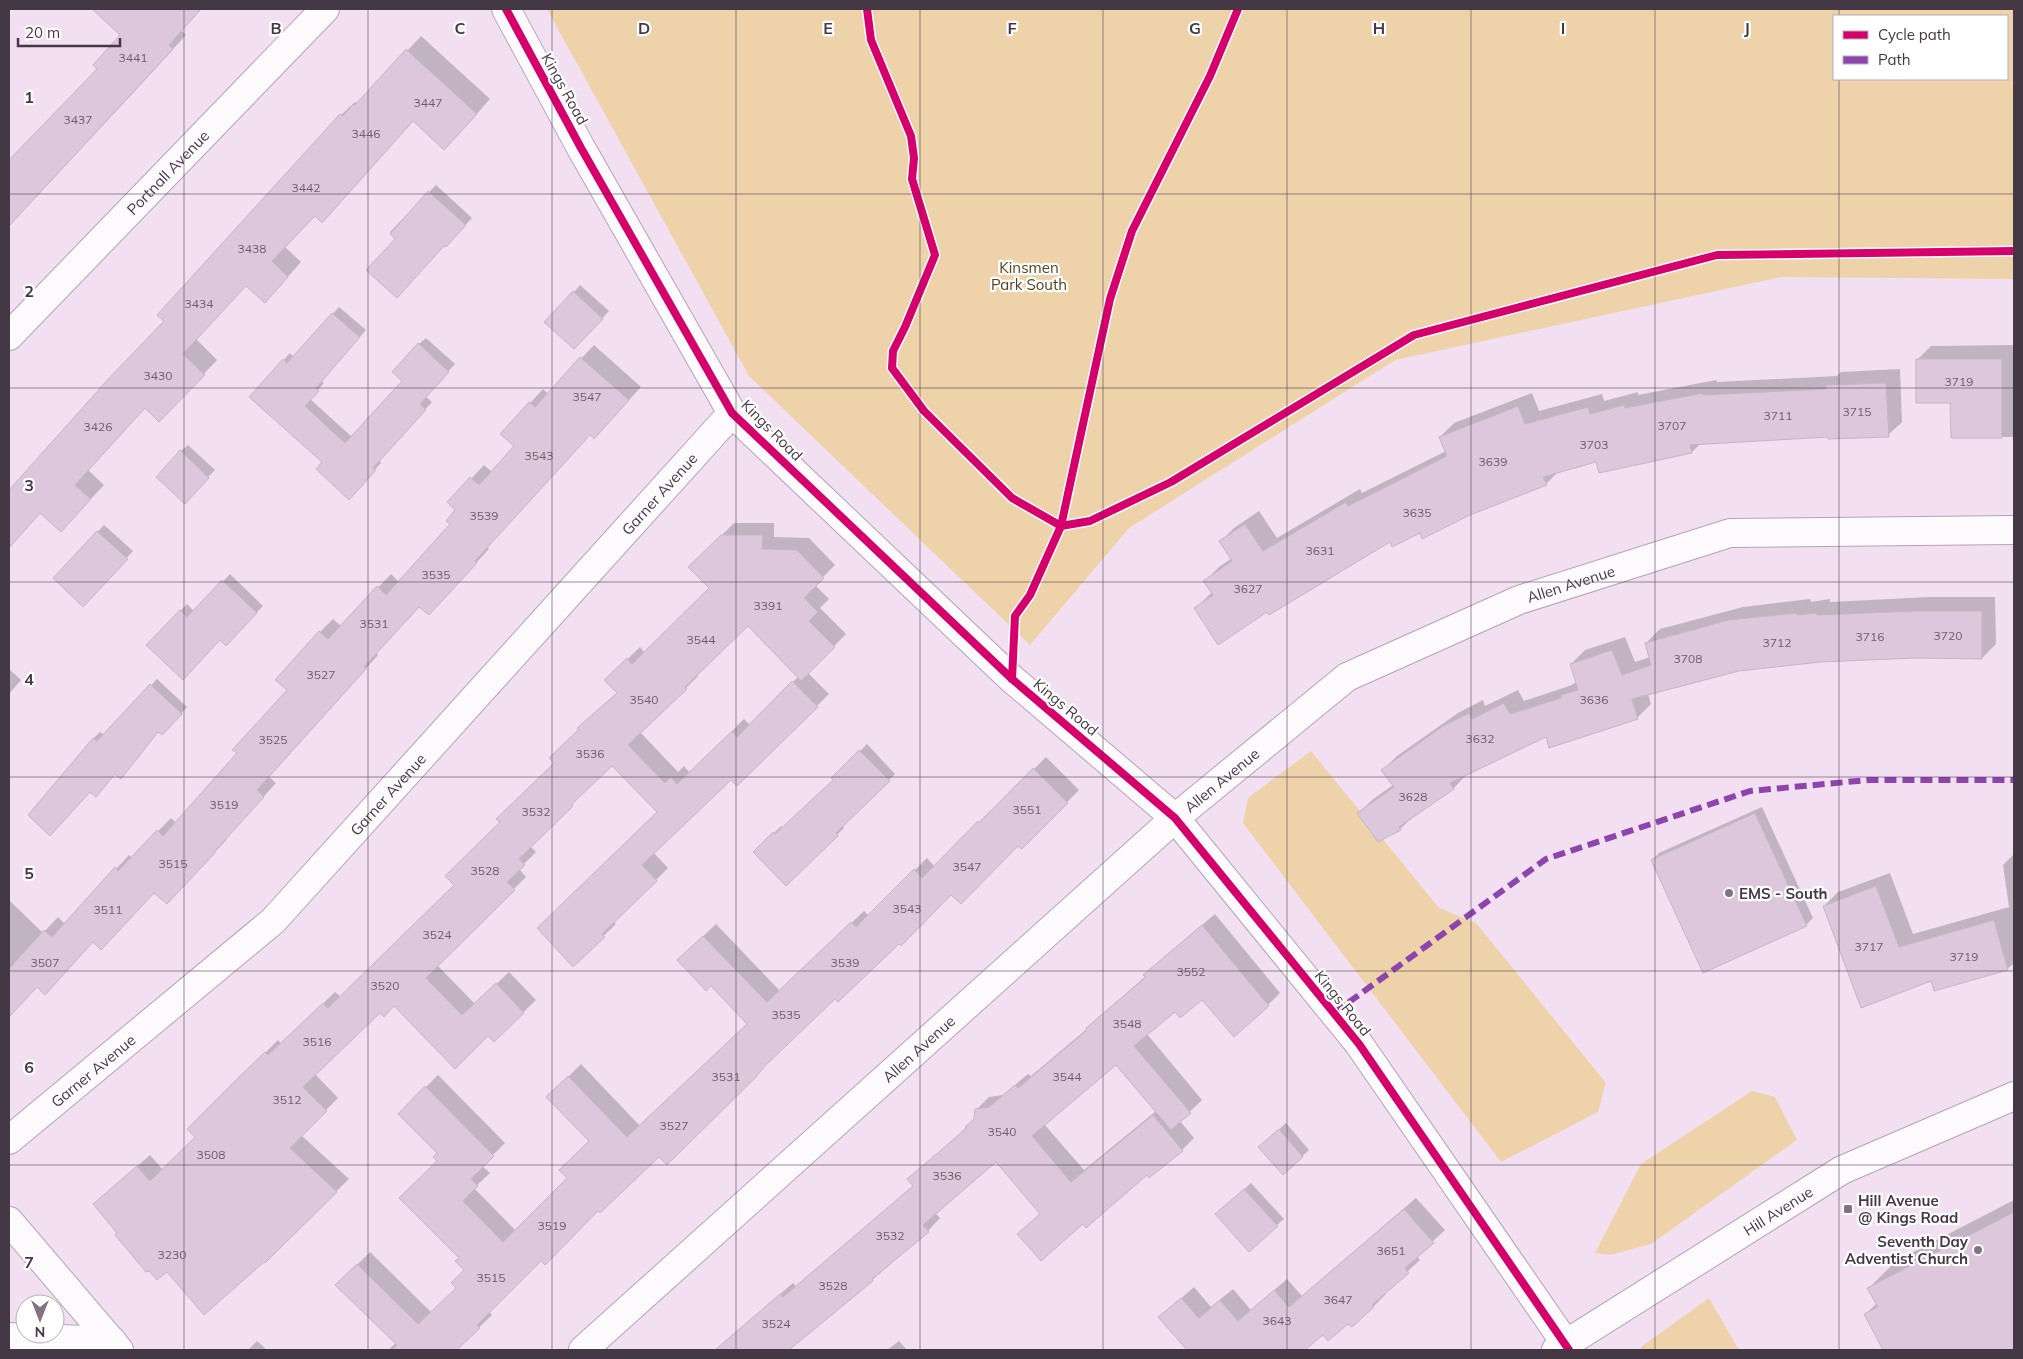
<svg xmlns="http://www.w3.org/2000/svg" width="2023" height="1359" font-family="Mulish,sans-serif">
<style>
.green{fill:#edd2aa;fill-rule:evenodd}
.shadow{fill:#0003;fill-rule:evenodd}
.building{fill:#dcc7dc;stroke:#c4b6c4}
.lines{fill:none;stroke-linecap:round;stroke-linejoin:round}
.minor-casing{stroke:#b2a5b2;stroke-width:30}
.tertiary-casing{stroke:#b2a5b2;stroke-width:30}
.minor{stroke:#fdfafd;stroke-width:28}
.tertiary{stroke:#fdfafd;stroke-width:28}
.quiet{stroke:#8e44ad;stroke-width:6;stroke-dasharray:12 6;stroke-linecap:butt}
.cycleway-casing{stroke:#fff;stroke-width:11}
.cycleway{stroke:#d6006c;stroke-width:8}
.grid{fill:none;stroke:#453845;stroke-width:1;stroke-opacity:0.55}
.poi-dot{fill:#827382;stroke:#fff;stroke-width:2}
.labels{text-anchor:middle;dominant-baseline:central;stroke-width:4.5;stroke-linejoin:round;paint-order:stroke}
.number-label{font-size:12px;fill:#6c5d6c}
.street-label{font-size:15px;fill:#453845;stroke:#fff}
.park-label{font-size:15px;fill:#55451e;stroke:#fff}
.poi-label{font-size:15px;font-weight:bold;fill:#453845;stroke:#fff;text-anchor:start}
.grid-label{font-size:16px;text-anchor:middle;font-weight:bold;fill:#453845;stroke:#fff;stroke-width:4.5;stroke-linejoin:round;paint-order:stroke}
</style>
<rect width="100%" height="100%" fill="#f2e0f2"/>
<g class="green">
<path d="M547,9H2014V279L1781,277L1395,360L1129,528L1030,645L749,376ZM1834,16H2007V79H1834Z"/>
<polygon points="1311,751 1439,908 1476,923 1606,1083 1598,1112 1501,1162 1243,823 1248,798"/>
<polygon points="1752,1091 1775,1097 1797,1140 1651,1244 1611,1255 1595,1253 1641,1164"/>
<polygon points="1709,1298 1739,1350 1641,1350 1641,1347"/>
</g>
<g class="shadow">
<polygon points="94,9 201,9 181,30 186,35 133,93 33,200 15,209 9,216 9,161 98,69 122,35"/>
<polygon points="421,36 490,99 458,135 414,120 336,207 315,215 285,247 301,262 278,288 246,285 196,339 217,360 173,406 146,407 88,470 104,485 74,517 41,512 9,547 9,486 11,489 166,321 341,115 355,102 357,103 369,92"/>
<polygon points="436,185 472,218 446,245 397,239 390,232"/>
<polygon points="580,285 609,311 581,341 574,292"/>
<polygon points="339,307 366,330 321,381 324,383 310,399 352,437 403,381 419,344 426,338 455,364 425,396 432,402 379,460 381,463 355,491 251,397 290,353 294,357"/>
<polygon points="594,345 641,387 607,424 590,434 487,547 489,549 442,600 420,605 376,653 378,655 269,777 276,783 226,838 227,839 180,890 155,891 37,986 9,1017 9,900 43,933 58,917 65,924 129,855 132,858 171,818 176,823 238,753 289,690 320,632 333,619 341,626 391,574 399,582 451,524 457,510 449,502 484,465 492,472 516,446 502,434 543,389 548,394"/>
<polygon points="2014,345 2014,437 1952,437 1952,402 1917,360 1931,346"/>
<polygon points="1900,369 1902,422 1888,435 1829,436 1700,444 1692,452 1597,460 1559,471 1546,484 1390,540 1268,610 1196,608 1212,592 1205,581 1219,567 1232,558 1220,542 1234,528 1259,511 1277,538 1360,489 1362,493 1446,451 1440,437 1454,423 1532,393 1539,411 1602,394 1604,401 1638,392 1638,395 1716,380 1717,382 1837,376 1841,372"/>
<polygon points="188,445 215,470 184,502 181,451"/>
<path d="M734,523H774V537L809,538L835,565L815,585L829,599L820,608L846,634L808,673L829,694L737,784L731,779L653,852L668,868L614,922L616,924L573,965L658,812L613,764L583,792L530,846L536,852L519,869L526,877L437,965L475,1004L509,972L536,1000L494,1041L488,1035L394,1005L380,1011L315,1074L338,1098L301,1135L349,1179L265,1261L167,1270L118,1233L94,1204L150,1155L163,1170L196,1137L254,1064L278,1040L281,1044L335,992L341,997L456,885L502,822L556,763L580,729L579,728L618,692L606,680L640,647L645,653L711,588L690,567ZM748,625L799,676L750,725L744,719L690,773L684,766L678,772L640,732L686,688L698,676L697,674Z"/>
<polygon points="104,525 133,551 90,599 55,578"/>
<polygon points="230,574 263,606 226,644 221,639 148,645 187,604 194,611"/>
<polygon points="1929,597 1995,597 1996,644 1982,658 1915,657 1820,660 1739,670 1648,694 1651,704 1637,718 1546,735 1467,774 1454,788 1414,816 1400,829 1359,813 1372,800 1393,785 1383,770 1397,756 1458,713 1483,700 1485,706 1518,690 1524,701 1572,685 1576,682 1571,664 1585,650 1625,637 1635,662 1650,657 1646,643 1660,629 1743,607 1810,599 1811,602 1830,599 1830,602"/>
<polygon points="9,669 21,680 9,694"/>
<polygon points="157,679 187,707 169,727 159,731 127,771 115,772 90,790 29,814 94,738 100,732 104,735"/>
<polygon points="867,744 895,774 842,826 844,828 786,884 755,852 781,826 782,828 835,780 833,778"/>
<polygon points="1046,757 1079,790 1022,848 1018,844 951,893 899,942 835,997 774,1055 667,1163 659,1155 541,1260 489,1312 492,1315 456,1350 388,1350 396,1343 337,1285 370,1252 432,1313 458,1288 465,1270 460,1258 439,1161 439,1153 399,1114 438,1075 505,1143 482,1166 490,1173 474,1188 516,1231 569,1178 591,1141 548,1097 581,1064 640,1126 748,1023 691,948 716,924 780,991 864,911 869,916 927,858 935,867 991,810 992,811"/>
<polygon points="1762,807 1813,918 1806,925 1652,860 1659,853"/>
<polygon points="2014,854 2014,963 2007,969 1932,979 1824,906 1838,892 1890,873 1913,934 2009,907 2003,865"/>
<path d="M1215,914L1280,993L1268,1005L1202,998L1176,1010L1147,1034L1202,1100L1180,1121L1194,1138L1182,1150L1147,1173L1083,1223L1019,1234L1041,1213L996,1160L935,1213L940,1218L928,1231L872,1280L787,1350H715L793,1283L796,1286L914,1185L909,1179L967,1127L976,1118V1110L989,1097L1003,1095L1028,1074L1031,1076L1088,1028L1100,1016L1146,976L1145,975L1157,963ZM1116,1063L1156,1111L1084,1170L1044,1124Z"/>
<polygon points="1286,1123 1309,1150 1283,1174 1266,1141"/>
<polygon points="1251,1183 1284,1219 1277,1225 1223,1208"/>
<polygon points="1416,1198 1445,1230 1417,1256 1420,1260 1384,1293 1386,1294 1374,1306 1352,1325 1348,1322 1323,1333 1303,1350 1189,1350 1160,1317 1194,1287 1211,1307 1233,1289 1251,1310 1287,1279 1302,1296"/>
<polygon points="2014,1200 2014,1350 1885,1350 1866,1314 1877,1303 1869,1288 1896,1261"/>
<polygon points="257,1341 267,1350 248,1350"/>
<polygon points="899,1341 907,1350 887,1350"/>
</g>
<g class="building">
<polygon points="92,9 201,9 169,45 173,49 9,226 9,160 97,69 93,65 120,35"/>
<polygon points="406,49 477,114 444,150 413,121 322,223 315,216 272,261 288,277 265,303 246,286 183,354 205,375 159,422 145,408 75,485 91,499 61,532 40,513 9,548 9,490 111,376 164,321 157,315 340,114 343,116 353,104 355,105"/>
<polygon points="428,191 466,225 446,247 444,246 397,298 366,270 395,239 390,234"/>
<polygon points="573,291 603,319 574,349 544,322"/>
<polygon points="332,313 360,337 316,388 319,391 305,406 345,443 402,381 392,372 418,343 449,372 420,404 426,410 373,468 376,470 349,500 316,469 322,462 249,397 283,359 287,363"/>
<polygon points="580,357 629,400 594,439 590,435 475,561 477,563 429,615 419,607 364,667 366,669 257,790 264,797 214,852 215,853 167,904 154,893 101,950 93,942 45,995 37,987 9,1017 9,969 21,955 44,930 52,937 115,867 118,871 157,830 163,836 237,753 232,750 287,690 275,680 319,631 328,639 377,586 386,595 450,524 446,521 455,510 447,502 470,477 479,485 514,446 500,434 529,402 535,407"/>
<polygon points="1916,359 2002,359 2002,438 1951,438 1950,403 1916,403"/>
<polygon points="1886,383 1889,437 1828,439 1828,437 1690,445 1692,453 1599,473 1596,462 1543,477 1547,485 1470,515 1422,539 1420,533 1392,547 1390,542 1269,615 1267,612 1218,645 1194,608 1213,595 1203,581 1232,561 1219,541 1245,524 1263,551 1346,502 1348,506 1447,456 1439,437 1518,406 1525,424 1588,407 1590,414 1624,405 1625,408 1703,393 1703,395 1826,389 1826,385"/>
<polygon points="180,450 209,478 185,504 156,477"/>
<polygon points="97,531 128,559 83,607 53,578"/>
<polygon points="721,535 763,535 762,549 797,550 824,578 804,598 818,612 809,621 835,647 801,681 748,626 685,687 687,689 628,745 665,783 671,777 677,784 732,731 737,737 792,681 818,707 737,786 731,780 642,865 657,881 602,934 605,937 573,967 537,928 657,812 612,766 572,804 573,806 519,859 525,865 507,882 515,890 426,978 462,1015 496,983 524,1013 494,1042 488,1036 455,1069 394,1006 384,1017 380,1013 303,1087 327,1111 290,1148 337,1192 265,1263 264,1262 204,1315 167,1272 157,1280 149,1271 146,1272 115,1235 117,1233 93,1204 137,1166 150,1181 195,1137 187,1129 240,1076 265,1052 268,1055 323,1003 328,1008 454,885 445,876 500,822 496,819 554,763 549,758 578,730 577,728 617,693 604,680 627,658 632,664 709,588 688,567"/>
<polygon points="222,580 257,613 226,646 220,640 183,680 146,645 180,610 187,617"/>
<polygon points="1915,611 1982,611 1982,659 1915,658 1821,662 1739,671 1632,699 1638,719 1549,748 1546,737 1450,783 1454,789 1399,827 1401,830 1378,842 1357,813 1394,787 1381,770 1443,726 1469,713 1472,719 1504,703 1510,714 1561,698 1561,695 1578,690 1570,664 1612,650 1622,675 1651,665 1645,643 1728,620 1797,613 1797,615 1816,613 1817,615"/>
<polygon points="150,684 182,714 162,735 158,732 121,779 115,774 96,797 90,792 50,836 28,815 93,738 97,741"/>
<polygon points="859,750 890,781 836,833 838,836 786,886 753,852 773,832 775,834 833,780 831,778"/>
<polygon points="1033,768 1068,803 1022,849 1018,846 961,904 951,895 901,946 899,944 838,1002 835,999 764,1067 756,1077 667,1165 659,1157 600,1213 598,1211 545,1265 541,1261 477,1325 480,1328 457,1350 392,1350 397,1345 335,1285 357,1264 418,1324 456,1288 451,1283 464,1270 455,1261 459,1258 399,1198 437,1161 433,1157 437,1153 398,1114 425,1086 494,1156 471,1179 478,1186 463,1201 503,1242 567,1178 559,1170 589,1141 546,1097 568,1076 627,1137 747,1024 711,986 706,991 677,960 703,936 767,1002 851,922 856,927 914,869 922,878 978,821 979,823"/>
<polygon points="1755,813 1807,926 1703,973 1651,860"/>
<polygon points="1876,886 1899,947 1994,920 2008,970 1934,991 1931,981 1861,1008 1823,906"/>
<polygon points="1202,925 1269,1006 1234,1037 1202,1000 1180,1018 1175,1012 1134,1046 1191,1113 1171,1130 1116,1065 1032,1136 1071,1182 1153,1115 1183,1151 1149,1178 1147,1175 1086,1228 1083,1224 1041,1261 1017,1234 1040,1214 996,1162 923,1225 929,1232 872,1279 873,1281 789,1350 715,1350 780,1294 783,1297 913,1186 907,1179 967,1128 965,1127 974,1119 975,1109 989,1107 1015,1085 1018,1088 1087,1030 1086,1028 1146,977 1143,975"/>
<polygon points="1279,1129 1303,1157 1283,1175 1258,1147"/>
<polygon points="1244,1189 1278,1226 1249,1252 1215,1214"/>
<polygon points="1404,1209 1434,1243 1405,1268 1409,1273 1372,1305 1374,1307 1352,1327 1348,1324 1328,1341 1323,1335 1305,1350 1187,1350 1158,1317 1181,1298 1199,1318 1220,1300 1238,1321 1274,1290 1289,1307"/>
<polygon points="2014,1212 2014,1350 1883,1350 1864,1314 1878,1307 1867,1288"/>
</g>
<g class="lines">
<g class="minor-casing">
<g id="minor">
<polyline points="506,9 581,148 732,413 1012,679 1175,818 1359,1044 1566,1344"/>
<path id="s1" d="M9,336L325,9"/>
<path id="s2" d="M9,1140L273,921L732,413"/>
<polyline points="9,1221 119,1350"/>
<polyline points="9,1337 112,1341"/>
<path id="s3" d="M583,1350L1175,818L1347,677L1519,600L1730,533L2014,530"/>
</g>
</g>
<g class="tertiary-casing">
<g id="tertiary">
<path id="s4" d="M1556,1350L1842,1170L2014,1096"/>
</g>
</g>
<use href="#minor" class="minor"/>
<use href="#tertiary" class="tertiary"/>
<polyline class="quiet" points="1334,1013 1546,859 1750,791 1868,780 2014,780"/>
<g class="cycleway-casing">
<g id="cycleway">
<polyline points="506,9 581,148 732,413 1012,679 1175,818 1359,1044 1569,1350"/>
<polyline points="867,9 871,40 911,136 914,158 912,179 935,255 905,327 893,351 892,368 924,411 1012,498 1061,526 1090,521 1171,482 1414,335 1717,255 2014,251"/>
<polyline points="1012,679 1015,616 1030,595 1061,526 1110,299 1132,231 1210,76 1238,9"/>
</g>
</g>
<use href="#cycleway" class="cycleway"/>
</g>
<path class="grid" d="M184,9V1350M368,9V1350M552,9V1350M736,9V1350M920,9V1350M1103,9V1350M1287,9V1350M1471,9V1350M1655,9V1350M1839,9V16M1839,79V1350M9,194H2014M9,388H2014M9,582H2014M9,777H2014M9,971H2014M9,1165H2014"/>
<g class="poi-dot">
<circle cx="1729" cy="893" r="5"/>
<rect x="1843" y="1204" width="10" height="10" rx="2.5"/>
<circle cx="1978" cy="1250" r="5"/>
</g>
<g class="labels">
<g class="number-label">
<text x="133" y="57">3441</text>
<text x="428" y="102">3447</text>
<text x="78" y="119">3437</text>
<text x="366" y="133">3446</text>
<text x="306" y="187">3442</text>
<text x="252" y="248">3438</text>
<text x="199" y="303">3434</text>
<text x="158" y="375">3430</text>
<text x="1959" y="381">3719</text>
<text x="587" y="396">3547</text>
<text x="1857" y="411">3715</text>
<text x="1778" y="415">3711</text>
<text x="1672" y="425">3707</text>
<text x="98" y="426">3426</text>
<text x="1594" y="444">3703</text>
<text x="539" y="455">3543</text>
<text x="1493" y="461">3639</text>
<text x="1417" y="512">3635</text>
<text x="484" y="515">3539</text>
<text x="1320" y="550">3631</text>
<text x="436" y="574">3535</text>
<text x="1248" y="588">3627</text>
<text x="768" y="605">3391</text>
<text x="374" y="623">3531</text>
<text x="1948" y="635">3720</text>
<text x="1870" y="636">3716</text>
<text x="701" y="639">3544</text>
<text x="1777" y="642">3712</text>
<text x="1688" y="658">3708</text>
<text x="321" y="674">3527</text>
<text x="644" y="699">3540</text>
<text x="1594" y="699">3636</text>
<text x="1480" y="738">3632</text>
<text x="273" y="739">3525</text>
<text x="590" y="753">3536</text>
<text x="1413" y="796">3628</text>
<text x="224" y="804">3519</text>
<text x="1027" y="809">3551</text>
<text x="536" y="811">3532</text>
<text x="173" y="863">3515</text>
<text x="967" y="866">3547</text>
<text x="485" y="870">3528</text>
<text x="907" y="908">3543</text>
<text x="108" y="909">3511</text>
<text x="437" y="934">3524</text>
<text x="1869" y="946">3717</text>
<text x="1964" y="956">3719</text>
<text x="45" y="962">3507</text>
<text x="845" y="962">3539</text>
<text x="1191" y="971">3552</text>
<text x="385" y="985">3520</text>
<text x="786" y="1014">3535</text>
<text x="1127" y="1023">3548</text>
<text x="317" y="1041">3516</text>
<text x="726" y="1076">3531</text>
<text x="1067" y="1076">3544</text>
<text x="287" y="1099">3512</text>
<text x="674" y="1125">3527</text>
<text x="1002" y="1131">3540</text>
<text x="211" y="1154">3508</text>
<text x="947" y="1175">3536</text>
<text x="552" y="1225">3519</text>
<text x="890" y="1235">3532</text>
<text x="1391" y="1250">3651</text>
<text x="172" y="1254">3230</text>
<text x="491" y="1277">3515</text>
<text x="833" y="1285">3528</text>
<text x="1338" y="1299">3647</text>
<text x="1277" y="1320">3643</text>
<text x="776" y="1323">3524</text>
</g>
<g class="street-label">
<text transform="translate(565 89) rotate(61)">Kings Road</text>
<text stroke="none"><textPath href="#s1" startOffset="228">Portnall Avenue</textPath></text>
<text transform="translate(772 430) rotate(45)">Kings Road</text>
<text stroke="none"><textPath href="#s2" startOffset="919">Garner Avenue</textPath></text>
<text stroke="none"><textPath href="#s3" startOffset="1261">Allen Avenue</textPath></text>
<text transform="translate(1066 707) rotate(40)">Kings Road</text>
<text stroke="none"><textPath href="#s3" startOffset="856">Allen Avenue</textPath></text>
<text stroke="none"><textPath href="#s2" startOffset="514">Garner Avenue</textPath></text>
<text transform="translate(1343 1003) rotate(51)">Kings Road</text>
<text stroke="none"><textPath href="#s3" startOffset="451">Allen Avenue</textPath></text>
<text stroke="none"><textPath href="#s2" startOffset="109">Garner Avenue</textPath></text>
<text stroke="none"><textPath href="#s4" startOffset="262">Hill Avenue</textPath></text>
</g>
<g class="park-label">
<text x="1029" y="267">Kinsmen<tspan x="1029" dy="17">Park South</tspan></text>
</g>
<g class="poi-label">
<text x="1739" y="893">EMS - South</text>
<text x="1858" y="1200">Hill Avenue<tspan x="1858" dy="17">@ Kings Road</tspan></text>
<text x="1968" y="1241" text-anchor="end">Seventh Day<tspan x="1968" dy="17">Adventist Church</tspan></text>
</g>
</g>
<g class="grid-label">
<text x="276" y="34">B</text>
<text x="460" y="34">C</text>
<text x="644" y="34">D</text>
<text x="828" y="34">E</text>
<text x="1012" y="34">F</text>
<text x="1195" y="34">G</text>
<text x="1379" y="34">H</text>
<text x="1563" y="34">I</text>
<text x="1747" y="34">J</text>
<text x="29" y="103">1</text>
<text x="29" y="297">2</text>
<text x="29" y="491">3</text>
<text x="29" y="685">4</text>
<text x="29" y="879">5</text>
<text x="29" y="1073">6</text>
<text x="29" y="1268">7</text>
</g>
<rect width="2023" height="1359" fill="none" stroke="#453845" stroke-width="20"/>
<rect x="1833" y="15" width="175" height="65" fill="#ffffff" stroke="#b5afb5"/>
<rect x="1843" y="31" width="25" height="8" fill="#d6006c" stroke="#b5afb5"/>
<text x="1878" y="40" font-size="15" fill="#453845">Cycle path</text>
<rect x="1843" y="56" width="25" height="8" fill="#8e44ad" stroke="#b5afb5"/>
<text x="1878" y="65" font-size="15" fill="#453845">Path</text>
<g transform="translate(40 1319) rotate(180)"><circle r="24" fill="#ffffff" stroke="#b5afb5"/>
<path d="M0-4L9 19L0 12L-9 19Z" fill="#827382"/>
<text y="-8" font-size="14" font-weight="bold" text-anchor="middle" fill="#453845">N</text>
</g>
<path d="M18 38v8h102v-8" fill="none" stroke="#453845" stroke-width="2.5"/>
<text x="25" y="38" font-size="15" fill="#453845" stroke="#ffffff" stroke-width="4" paint-order="stroke">20 m</text>
</svg>
